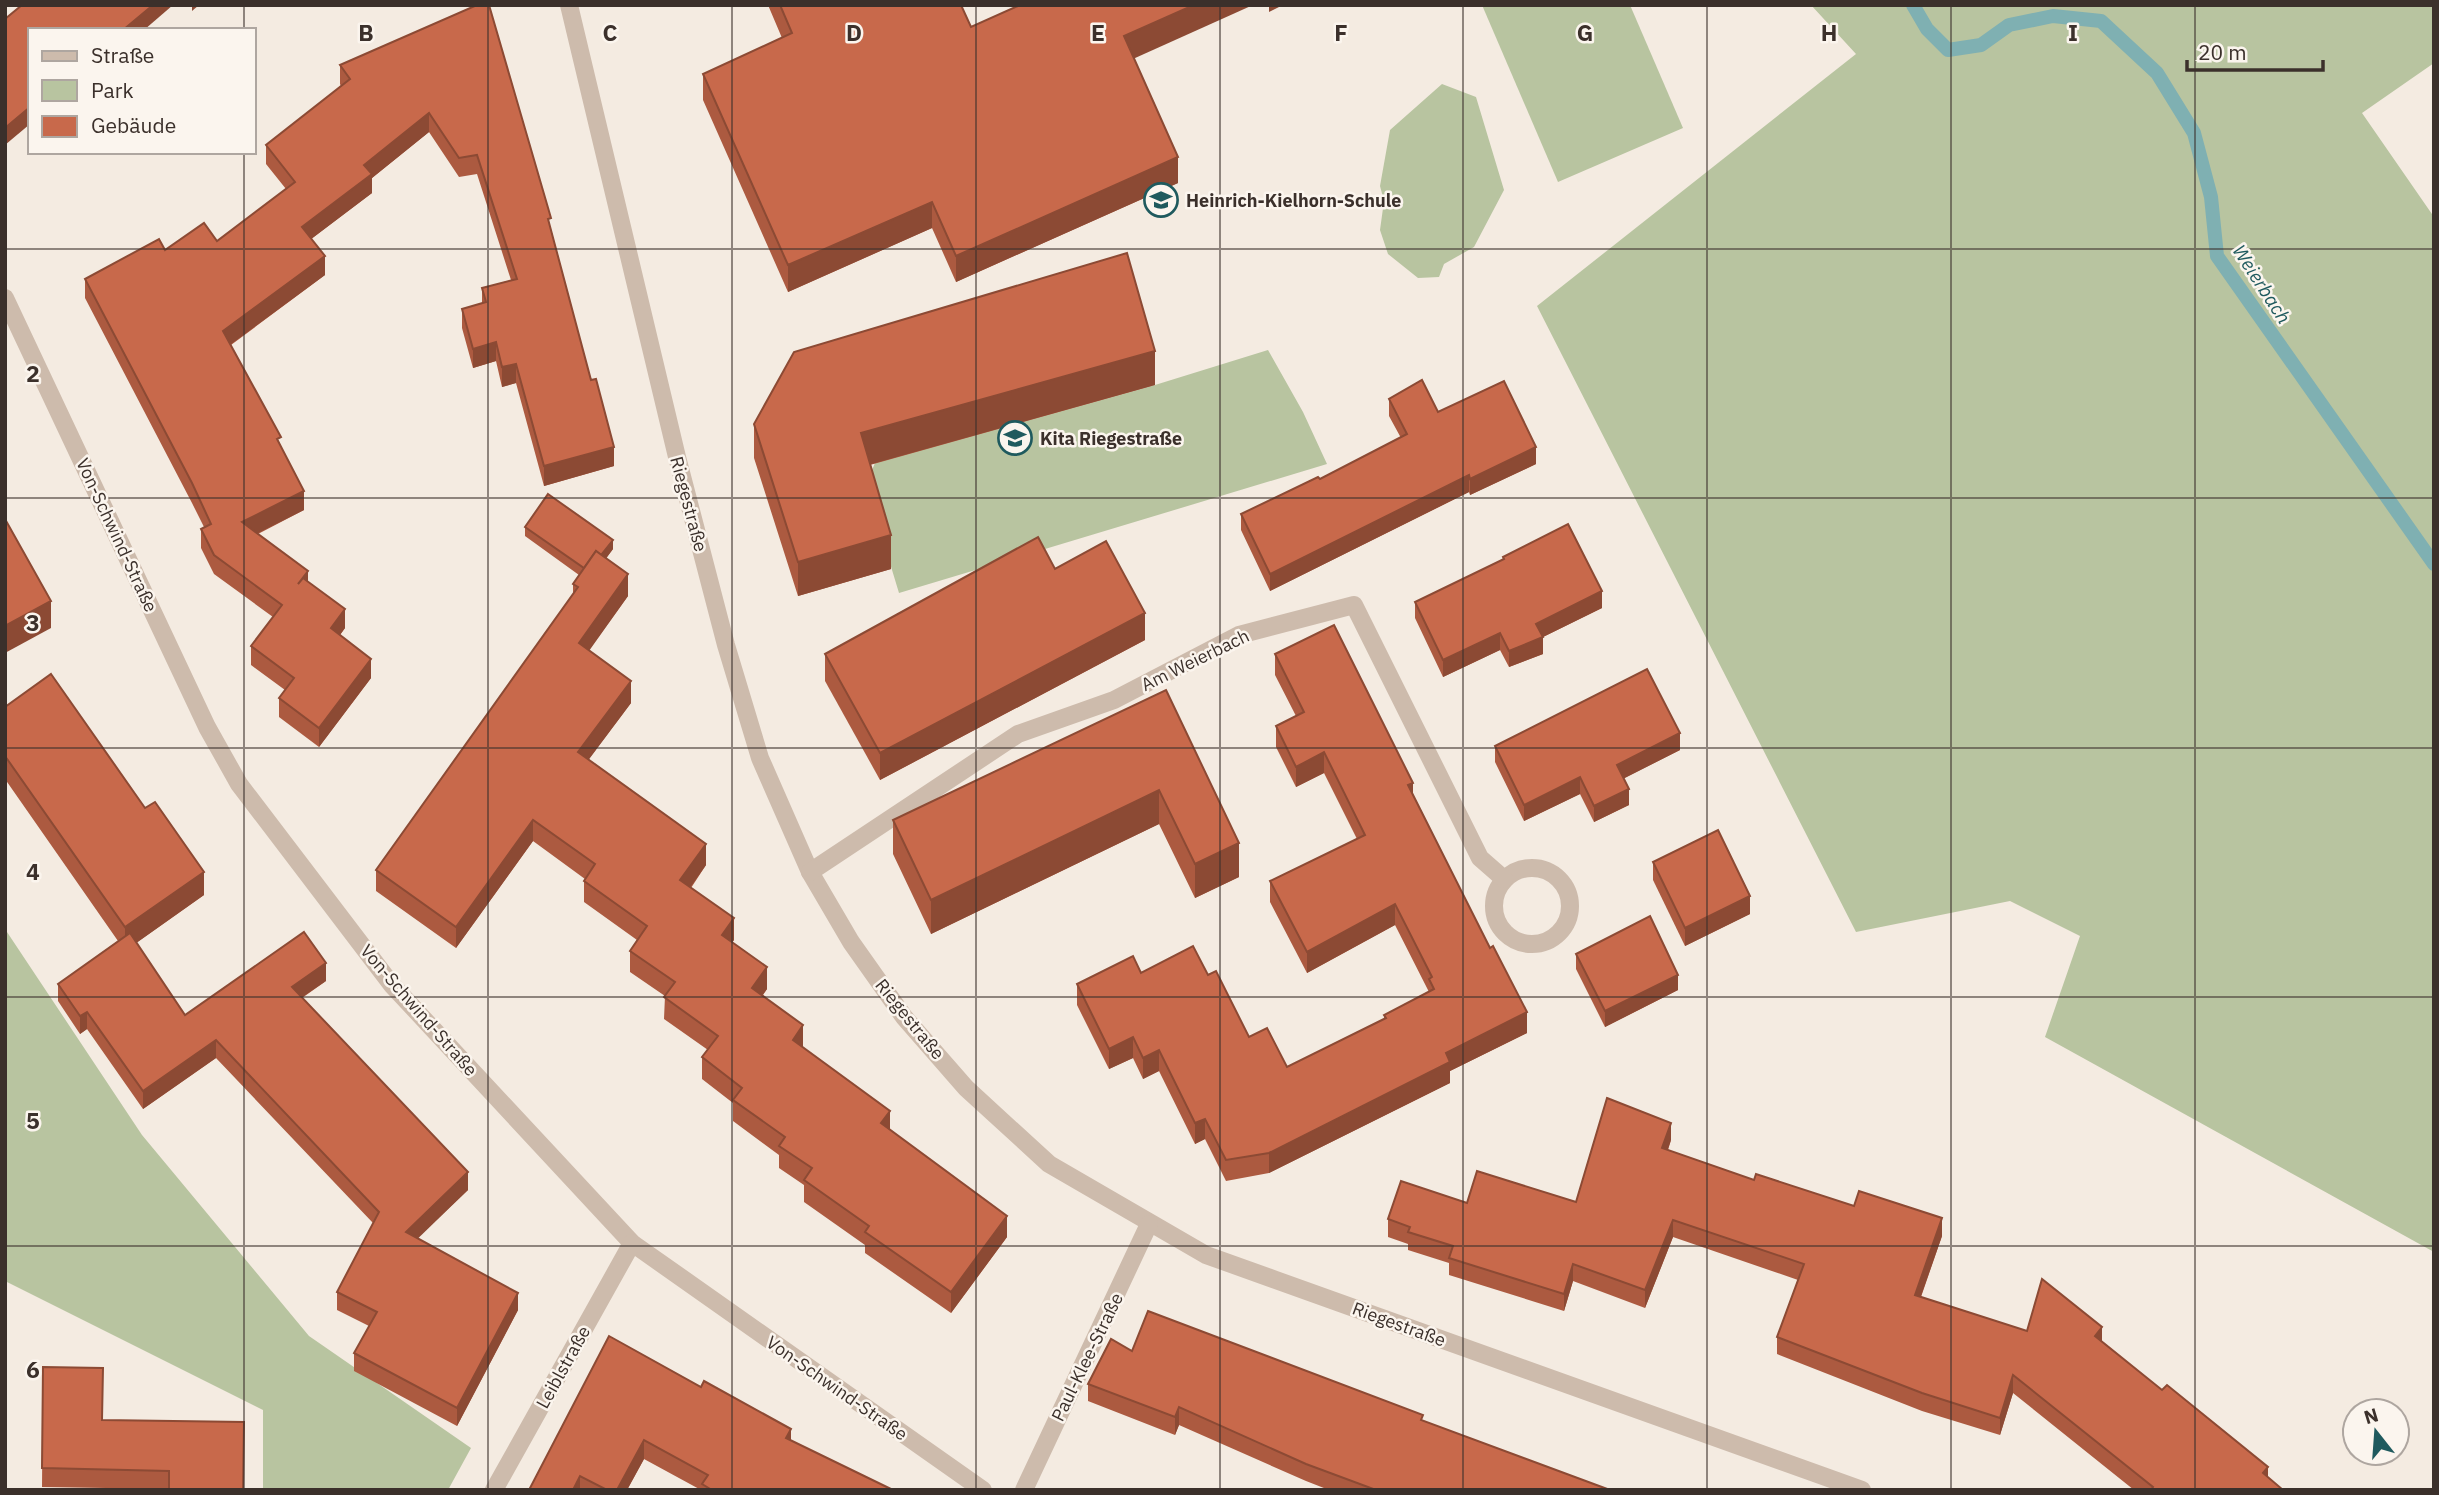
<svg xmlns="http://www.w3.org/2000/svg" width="2439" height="1495" font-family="'IBM Plex Sans',sans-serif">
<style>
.green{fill:#b8c4a0}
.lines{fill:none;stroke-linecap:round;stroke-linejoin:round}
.stream{stroke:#7fb0b2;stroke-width:14}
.minor{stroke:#cdbbac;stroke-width:18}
.wall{fill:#ac5a40}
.shaded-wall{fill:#8c4a34}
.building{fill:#c8694b;stroke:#8c4a34;stroke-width:2}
.grid{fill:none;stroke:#3b302b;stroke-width:2;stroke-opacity:0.55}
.labels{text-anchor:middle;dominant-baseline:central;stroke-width:5;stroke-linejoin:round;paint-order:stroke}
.poi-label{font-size:18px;font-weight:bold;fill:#3b302b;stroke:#fbf5ee;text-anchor:start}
.street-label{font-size:18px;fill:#3b302b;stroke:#fbf5ee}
.water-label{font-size:19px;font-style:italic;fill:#1f5a5e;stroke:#fbf5ee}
.grid-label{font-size:23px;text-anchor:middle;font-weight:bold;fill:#3b302b;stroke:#fbf5ee;stroke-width:5;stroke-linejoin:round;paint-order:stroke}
</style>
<rect width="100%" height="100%" fill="#f4ebe1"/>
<g class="green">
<polygon points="1482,5 1630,5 1683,128 1558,182"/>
<polygon points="1811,5 2434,5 2434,63 2362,113 2434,217 2434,1252 2045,1037 2080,936 2010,901 1856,932 1537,306 1856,54"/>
<polygon points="1442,84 1476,97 1504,190 1474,247 1444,264 1439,277 1418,278 1388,254 1380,230 1384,201 1380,186 1390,130"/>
<polygon points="1268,350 1303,412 1327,464 899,593 866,484 875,463 1155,385"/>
<polygon points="5,929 142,1135 309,1336 471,1448 448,1490 263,1490 263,1410 5,1281"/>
</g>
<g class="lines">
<polyline class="stream" points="1913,5 1927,29 1948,50 1981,45 2009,25 2053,16 2101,21 2157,73 2194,133 2211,197 2217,256 2434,564"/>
<g class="minor">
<polyline points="569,5 677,457 726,645 760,758 810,872 851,942 904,1017 966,1088 1049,1164 1206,1255 1862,1490"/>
<polyline points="5,298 207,727 239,784 392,985 632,1243 983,1490"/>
<circle cx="1532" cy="906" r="38"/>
<polyline points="810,872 1018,734 1114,700 1239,635 1354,605 1480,858 1504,879"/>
<polyline points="494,1490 632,1243"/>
<polyline points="1024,1490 1149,1224"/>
</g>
</g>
<g class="wall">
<polygon points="477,5 551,229 614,466 544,486 516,383 502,387 496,361 473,368 462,328 462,309 482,303 482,288 511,280 477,174 459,177 429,132 372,178 372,193 311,239 325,275 231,345 281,446 304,510 258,534 308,582 345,628 340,635 371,678 319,747 279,717 279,698 285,690 251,665 251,646 273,617 214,574 201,548 201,529 204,527 192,503 85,298 85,279 165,250 217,241 286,189 266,164 266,145 341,86 340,84 340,65"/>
<polygon points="768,5 961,5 971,27 1134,59 1178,183 956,282 932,228 788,292 703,100 703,74 782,38"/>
<polygon points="1155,385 870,465 891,569 798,596 754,458 754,424"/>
<polygon points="1389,399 1438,412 1536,464 1470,495 1469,492 1270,591 1241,530 1241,514 1320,479 1401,438 1389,416"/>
<polygon points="525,527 613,549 606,558 628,596 589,650 631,703 588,760 706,865 691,888 734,940 732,942 767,989 763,995 803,1047 890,1129 1007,1237 951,1313 865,1253 865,1245 804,1202 804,1185 779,1168 779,1155 733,1121 733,1103 702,1079 702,1057 708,1050 664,1019 665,996 630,972 630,951 637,940 584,902 584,881 585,879 533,841 456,948 376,891 376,870 573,594 573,584 579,575 525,536"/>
<polygon points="1503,557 1602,608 1543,637 1543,654 1509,667 1500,650 1443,677 1415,618 1415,602 1503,560"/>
<polygon points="1055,569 1145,640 880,780 825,681 825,654"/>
<polygon points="1275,654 1413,795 1527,1033 1450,1071 1450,1083 1269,1173 1226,1181 1205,1139 1195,1144 1159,1071 1143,1079 1133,1058 1109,1069 1077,1005 1077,984 1141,973 1208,975 1249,1037 1287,1067 1384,1019 1384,1015 1429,992 1395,925 1307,973 1270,902 1270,881 1357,839 1324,773 1296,787 1276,747 1276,726 1296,716 1275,675"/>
<polygon points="1166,690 1239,877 1195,898 1159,824 931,934 893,854 893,820"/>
<polygon points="5,707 204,895 136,943 185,1015 326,981 302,998 468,1190 417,1238 518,1310 457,1426 354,1371 354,1353 369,1326 337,1310 337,1292 373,1223 216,1058 143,1109 87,1029 80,1034 58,1001 58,984 118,941 5,779"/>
<polygon points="1495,746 1680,750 1624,778 1629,805 1594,822 1580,794 1524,821 1495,762"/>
<polygon points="1653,862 1750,914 1685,946 1653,880"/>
<polygon points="1576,954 1678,990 1605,1027 1576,969"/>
<polygon points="1671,1140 1668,1150 1754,1180 1942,1236 1921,1297 2027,1331 2102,1342 2283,1490 2134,1490 2013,1393 2000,1435 1922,1411 1777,1354 1777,1337 1798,1280 1673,1237 1645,1308 1573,1281 1564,1311 1449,1275 1449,1263 1408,1250 1408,1244 1388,1237 1388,1219 1467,1203 1576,1202"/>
<polygon points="609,1336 791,1441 893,1490 701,1490 644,1459 627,1490 529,1490"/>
<polygon points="1132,1351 1423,1421 1610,1490 1329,1490 1306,1481 1179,1425 1175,1435 1088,1401 1088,1384"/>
<polygon points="43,1367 103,1420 244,1422 169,1489 42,1487"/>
</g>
<g class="shaded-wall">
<polygon points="153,5 173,5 144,30 123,30"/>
<polygon points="192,5 199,5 192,11"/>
<polygon points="1194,5 1253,5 1124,63 1124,36"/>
<polygon points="1269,5 1283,5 1269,12"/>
<polygon points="30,107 30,124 5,145 5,128"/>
<polygon points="429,113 429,132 372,178 372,193 302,246 302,227 364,165"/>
<polygon points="1178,157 1178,183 956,282 956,256"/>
<polygon points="932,202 932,228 788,292 788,265"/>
<polygon points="325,256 325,275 223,350 223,331"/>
<polygon points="496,342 496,361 473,368 473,349"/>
<polygon points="1155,351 1155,385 861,467 861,433"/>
<polygon points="516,364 516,383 502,387 502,367"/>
<polygon points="614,447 614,466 544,486 544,466"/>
<polygon points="1536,447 1536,464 1470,495 1470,479"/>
<polygon points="1469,475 1469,492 1270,591 1270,574"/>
<polygon points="304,491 304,510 242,541 242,522"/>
<polygon points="891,535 891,569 798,596 798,562"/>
<polygon points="613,540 613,549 589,582 589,572"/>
<polygon points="308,571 308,590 298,584"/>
<polygon points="628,574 628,596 579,665 579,643"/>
<polygon points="1602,591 1602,608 1543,637 1543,654 1509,667 1509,651 1536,624"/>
<polygon points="51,601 51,628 5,653 5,626"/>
<polygon points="345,609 345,628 331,647 331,628"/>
<polygon points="1145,613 1145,640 880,780 880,753"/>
<polygon points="1500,633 1500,650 1443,677 1443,660"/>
<polygon points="371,659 371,678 319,747 319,728"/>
<polygon points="631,681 631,703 578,774 578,752"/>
<polygon points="1680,733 1680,750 1617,782 1617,765"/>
<polygon points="1324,752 1324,773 1296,787 1296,767"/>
<polygon points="1580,777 1580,794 1524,821 1524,805"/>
<polygon points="1413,783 1413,803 1408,785"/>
<polygon points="1629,789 1629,805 1594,822 1594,806"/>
<polygon points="1159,790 1159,824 931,934 931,900"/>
<polygon points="533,820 533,841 456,948 456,927"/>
<polygon points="1239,843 1239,877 1195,898 1195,864"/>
<polygon points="706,844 706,865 680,902 680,880"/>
<polygon points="204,872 204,895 125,951 125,927"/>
<polygon points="1750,896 1750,914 1685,946 1685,928"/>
<polygon points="1395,904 1395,925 1307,973 1307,952"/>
<polygon points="734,918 734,940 722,956 722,935"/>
<polygon points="326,963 326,981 292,1004 292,987"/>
<polygon points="767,967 767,989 752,1009 752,988"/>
<polygon points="1678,975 1678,990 1605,1027 1605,1011"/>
<polygon points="87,1012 87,1029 80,1034 80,1016"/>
<polygon points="1527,1012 1527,1033 1450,1071 1450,1083 1269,1173 1269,1153 1446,1053"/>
<polygon points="803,1025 803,1046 793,1061 793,1040"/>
<polygon points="1133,1037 1133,1058 1109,1069 1109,1049"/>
<polygon points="216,1040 216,1058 143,1109 143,1091"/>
<polygon points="1159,1050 1159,1071 1143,1079 1143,1058"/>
<polygon points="890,1111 890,1133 881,1123"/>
<polygon points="1205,1119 1205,1139 1195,1144 1195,1123"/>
<polygon points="1671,1123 1671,1140 1662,1166 1662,1148"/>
<polygon points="468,1172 468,1190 406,1250 406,1232"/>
<polygon points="1007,1216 1007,1237 951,1313 951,1292"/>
<polygon points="1942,1218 1942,1236 1915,1313 1915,1295"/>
<polygon points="1673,1220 1673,1237 1645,1308 1645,1290"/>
<polygon points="1573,1264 1573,1281 1564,1311 1564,1294"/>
<polygon points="518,1293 518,1310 457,1426 457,1408"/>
<polygon points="2102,1327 2102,1345 2095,1336"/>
<polygon points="2013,1375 2013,1393 2000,1435 2000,1418"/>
<polygon points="1179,1407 1179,1425 1175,1435 1175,1417"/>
<polygon points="791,1429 791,1448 786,1438"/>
<polygon points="644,1440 644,1459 627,1490 617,1490"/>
<polygon points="2268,1467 2268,1485 2263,1473"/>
<polygon points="580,1476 580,1490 573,1490"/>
</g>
<g class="building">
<polygon points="22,5 153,5 123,30 30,30 30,107 5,128 5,19"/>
<polygon points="477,5 489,5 551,218 548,219 591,380 596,379 614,447 544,466 516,364 502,367 496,342 473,349 462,309 486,302 482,288 517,279 477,155 459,158 429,113 364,165 372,174 302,227 325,256 223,331 281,437 277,439 304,491 242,522 308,571 298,584 303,578 345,609 331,628 371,659 319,728 279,698 294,678 251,646 282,605 214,555 201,529 211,524 192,483 85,279 159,239 165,250 204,223 217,241 295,182 266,145 350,79 340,65"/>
<polygon points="780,5 961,5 971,27 1020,5 1194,5 1124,36 1178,157 956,256 932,202 788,265 703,74 792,33"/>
<polygon points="1127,253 1155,351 861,433 891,535 798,562 754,424 794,352"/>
<polygon points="1422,380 1438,412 1504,381 1536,447 1470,479 1469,475 1270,574 1241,514 1318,477 1320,479 1407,434 1389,399"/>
<polygon points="548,494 613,540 601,555 596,551 584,568 525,527"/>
<polygon points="5,519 51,601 5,626"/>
<polygon points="1568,524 1602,591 1536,624 1543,637 1509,651 1500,633 1443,660 1415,602 1504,559 1503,557"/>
<polygon points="1038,537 1055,569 1106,541 1145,613 880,753 825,654"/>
<polygon points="596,551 628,574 579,643 631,681 578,752 706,844 680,880 734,918 722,935 767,967 752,988 803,1025 793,1040 890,1111 881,1123 1007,1216 951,1292 865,1232 869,1226 804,1180 812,1168 779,1146 785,1137 733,1100 742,1088 702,1057 718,1036 664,997 675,982 630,951 647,926 584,881 595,864 533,820 456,927 376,870 578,587 573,584"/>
<polygon points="1334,625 1413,783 1408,785 1490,948 1493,946 1527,1012 1446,1053 1450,1062 1269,1153 1226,1160 1205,1119 1195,1123 1159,1050 1143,1058 1133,1037 1109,1049 1077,984 1133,956 1141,973 1193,946 1208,975 1216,971 1249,1037 1267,1028 1287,1067 1386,1018 1384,1015 1434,989 1429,979 1432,977 1395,904 1307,952 1270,881 1365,835 1324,752 1296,767 1276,726 1304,712 1275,654"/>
<polygon points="1647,669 1680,733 1617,765 1629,789 1594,806 1580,777 1524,805 1495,746"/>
<polygon points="51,674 145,808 155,802 204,872 125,927 5,756 5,707"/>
<polygon points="1166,690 1239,843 1195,864 1159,790 931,900 893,820"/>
<polygon points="1718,830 1750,896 1685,928 1653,862"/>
<polygon points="1650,916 1678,975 1605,1011 1576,954"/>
<polygon points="304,932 326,963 292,987 468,1172 406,1232 518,1293 457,1408 354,1353 377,1312 337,1292 379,1212 216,1040 143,1091 87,1012 80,1016 58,984 130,933 185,1015"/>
<polygon points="1607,1098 1671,1123 1662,1148 1754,1180 1756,1174 1854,1206 1859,1191 1942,1218 1915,1295 2027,1331 2042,1279 2102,1327 2095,1336 2162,1390 2167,1385 2268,1467 2263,1473 2283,1490 2151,1490 2153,1487 2013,1375 2000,1418 1922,1393 1777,1337 1804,1264 1673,1220 1645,1290 1573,1264 1564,1294 1449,1258 1453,1246 1408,1232 1410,1227 1388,1219 1401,1181 1467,1203 1477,1171 1576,1202"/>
<polygon points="1148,1311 1423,1415 1421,1420 1610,1490 1376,1490 1306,1464 1179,1407 1175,1417 1088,1384 1111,1339 1132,1351"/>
<polygon points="609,1336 701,1387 704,1381 791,1429 786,1438 893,1490 712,1490 702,1484 708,1475 644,1440 617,1490 607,1490 580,1476 573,1490 529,1490"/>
<polygon points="43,1367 103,1368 102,1420 244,1422 243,1490 169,1490 169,1471 42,1468"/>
</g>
<path class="grid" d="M244,5V30M488,5V1490M732,5V1490M976,5V1490M1220,5V1490M1463,5V1490M1707,5V1490M1951,5V1490M2195,5V1490M244,152V1490M5,249H2434M5,498H2434M5,748H2434M5,997H2434M5,1246H2434"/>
<defs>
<g id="school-ring" transform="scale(1.75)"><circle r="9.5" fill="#fbf5ee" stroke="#1f5a5e" stroke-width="1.5"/><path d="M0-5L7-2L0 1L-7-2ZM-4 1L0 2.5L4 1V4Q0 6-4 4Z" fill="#1f5a5e"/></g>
</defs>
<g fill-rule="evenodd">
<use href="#school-ring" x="1161" y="200"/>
<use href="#school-ring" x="1015" y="438"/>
</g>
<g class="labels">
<g class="poi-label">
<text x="1186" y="200">Heinrich-Kielhorn-Schule</text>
<text x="1040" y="438">Kita Riegestraße</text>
</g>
<g class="street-label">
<text transform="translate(689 504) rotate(75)">Riegestraße</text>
<text transform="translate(117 535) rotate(65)">Von-Schwind-Straße</text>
<text transform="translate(1195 660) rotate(-26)">Am Weierbach</text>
<text transform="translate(419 1010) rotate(49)">Von-Schwind-Straße</text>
<text transform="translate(910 1019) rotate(51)">Riegestraße</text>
<text transform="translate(1399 1324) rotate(20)">Riegestraße</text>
<text transform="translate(1087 1357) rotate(-64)">Paul-Klee-Straße</text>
<text transform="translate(563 1367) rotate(-61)">Leiblstraße</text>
<text transform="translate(837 1388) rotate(35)">Von-Schwind-Straße</text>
</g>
<g class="water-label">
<text transform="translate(2262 284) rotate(57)">Weierbach</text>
</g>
</g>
<g class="grid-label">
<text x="366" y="41">B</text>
<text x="610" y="41">C</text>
<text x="854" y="41">D</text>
<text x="1098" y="41">E</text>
<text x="1341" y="41">F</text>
<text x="1585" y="41">G</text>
<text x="1829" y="41">H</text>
<text x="2073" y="41">I</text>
<text x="33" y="382">2</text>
<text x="33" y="631">3</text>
<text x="33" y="880">4</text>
<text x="33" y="1129">5</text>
<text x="33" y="1378">6</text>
</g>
<rect width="2439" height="1495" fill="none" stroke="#3b302b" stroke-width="14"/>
<rect x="28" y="28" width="228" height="126" fill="#fbf5ee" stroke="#aea6a0" stroke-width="2"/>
<rect x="42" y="51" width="35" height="10" fill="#cdbbac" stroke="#aea6a0" stroke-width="2"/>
<text x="91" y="63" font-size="21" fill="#3b302b">Straße</text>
<rect x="42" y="80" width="35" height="21" fill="#b8c4a0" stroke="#aea6a0" stroke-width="2"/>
<text x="91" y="98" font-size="21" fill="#3b302b">Park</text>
<rect x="42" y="116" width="35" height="21" fill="#c8694b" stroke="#aea6a0" stroke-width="2"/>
<text x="91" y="133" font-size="21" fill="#3b302b">Gebäude</text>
<g transform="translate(2376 1432) rotate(343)"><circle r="33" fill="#fbf5ee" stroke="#aea6a0" stroke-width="2"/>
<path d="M0-5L12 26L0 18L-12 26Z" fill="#1f5a5e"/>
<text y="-10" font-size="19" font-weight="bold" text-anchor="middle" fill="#3b302b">N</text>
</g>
<path d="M2187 60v10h136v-10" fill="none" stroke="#3b302b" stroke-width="3.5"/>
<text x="2198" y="60" font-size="21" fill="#3b302b" stroke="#fbf5ee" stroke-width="5" paint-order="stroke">20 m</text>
</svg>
